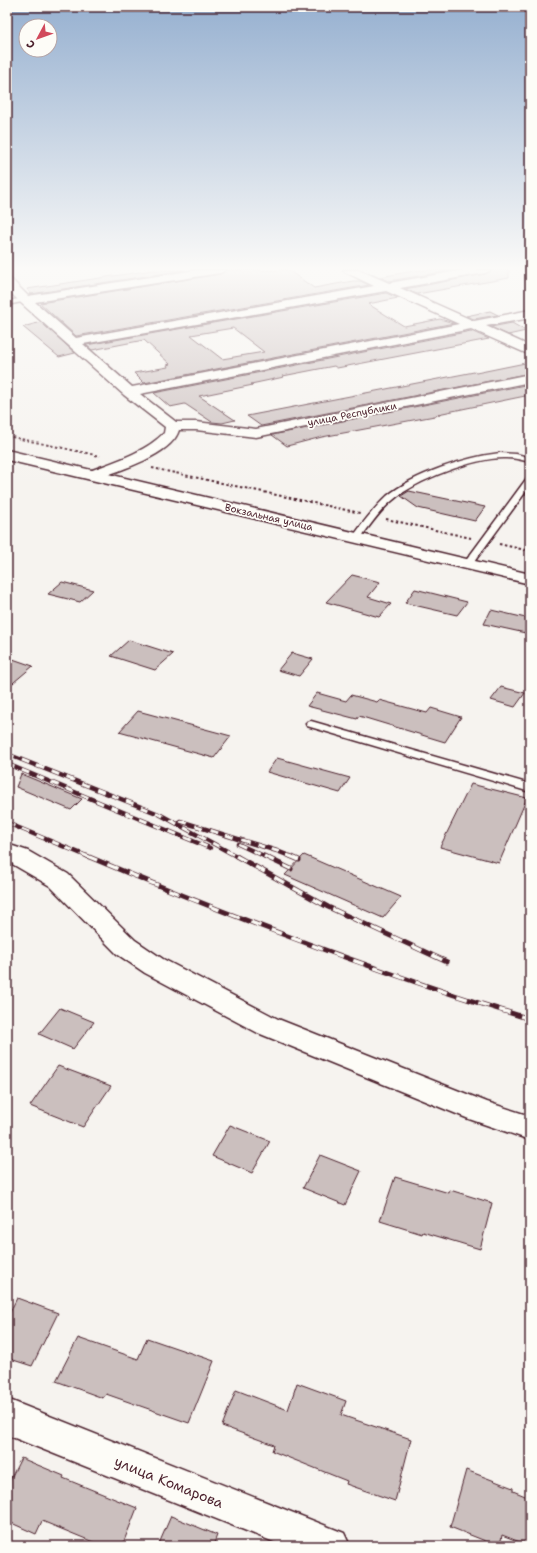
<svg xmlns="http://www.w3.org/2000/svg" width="537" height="1553" font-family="'Shantell Sans',sans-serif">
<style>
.building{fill:#cbbfbe;stroke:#4a1f2b;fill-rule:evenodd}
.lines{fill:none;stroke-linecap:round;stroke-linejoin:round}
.lane-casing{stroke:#4a1f2b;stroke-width:3}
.street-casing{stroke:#4a1f2b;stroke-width:3}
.secondary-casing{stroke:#4a1f2b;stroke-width:3}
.path{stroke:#4a1f2b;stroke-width:2;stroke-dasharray:2.5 2.5;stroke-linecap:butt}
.lane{fill:#fdfcf7;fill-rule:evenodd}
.street{fill:#fdfcf7;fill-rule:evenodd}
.secondary{fill:#fdfcf7;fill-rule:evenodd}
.rail-far1-casing{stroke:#4a1f2b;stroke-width:4.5}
.rail-casing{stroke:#4a1f2b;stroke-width:5}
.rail-far1{stroke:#fdfcf7;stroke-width:3;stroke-dasharray:8;stroke-linecap:butt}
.rail{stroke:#fdfcf7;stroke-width:3.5;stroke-dasharray:11;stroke-linecap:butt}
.labels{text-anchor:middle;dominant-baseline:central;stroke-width:3.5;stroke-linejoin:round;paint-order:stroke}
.far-street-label{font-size:10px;fill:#4a1f2b;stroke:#fdfcf7}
.near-street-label{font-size:14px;fill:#4a1f2b;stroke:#fdfcf7}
</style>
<rect width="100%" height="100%" fill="#f6f3ef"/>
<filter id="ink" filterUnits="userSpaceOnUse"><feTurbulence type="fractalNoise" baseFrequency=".025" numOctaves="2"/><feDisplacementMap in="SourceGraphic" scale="8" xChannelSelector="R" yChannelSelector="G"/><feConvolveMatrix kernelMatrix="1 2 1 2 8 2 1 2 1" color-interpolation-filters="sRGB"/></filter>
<g filter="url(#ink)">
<g class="building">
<polygon points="153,270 185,270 31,294 27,289"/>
<polygon points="227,270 288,270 314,288 353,281 360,281 369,285 76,336 40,303 220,274"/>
<polygon points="419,270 454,270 389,281 380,277"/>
<polygon points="492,270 509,270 509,278 417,294 405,289 485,274"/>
<path d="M386,293L398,298L368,304L404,326L440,319L454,323L144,383L134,373L168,367L167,365L170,364L144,340L92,350L86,345ZM233,328L264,352L222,359L191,335Z"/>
<polygon points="490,311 498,315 474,319 466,316"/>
<polygon points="41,322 75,353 59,357 23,327"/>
<polygon points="512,323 526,331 508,335 491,327"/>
<polygon points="471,331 489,339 337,368 334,366 283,376 284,377 251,384 253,385 199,396 235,420 222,423 212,422 185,404 170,407 154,393"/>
<polygon points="530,362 530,373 261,426 247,416 474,372 476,373"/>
<polygon points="530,384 530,395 438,414 440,415 322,437 287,446 272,435"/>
<polygon points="409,491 485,507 475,521 418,508 401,496"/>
<polygon points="352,575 380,582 368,597 391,604 379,617 326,602"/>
<polygon points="62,582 93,590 80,602 48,594"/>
<polygon points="415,589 467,602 457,615 405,603"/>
<polygon points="491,610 530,619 530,634 484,624"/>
<polygon points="129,640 173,654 155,670 111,656"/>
<polygon points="292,653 313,659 299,676 278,670"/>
<polygon points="7,657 33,666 7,688"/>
<polygon points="501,687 525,693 515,707 491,700"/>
<polygon points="317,693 346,701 351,695 377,702 379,700 427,713 431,708 461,717 445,742 359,716 357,719 307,706"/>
<polygon points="138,711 231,736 214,758 119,732"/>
<polygon points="277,758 350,778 340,793 267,772"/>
<polygon points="21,774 82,799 71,810 16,787"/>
<polygon points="471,784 527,798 499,863 440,847"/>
<polygon points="304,855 401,897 383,918 285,875"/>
<polygon points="60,1008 94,1022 73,1049 39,1034"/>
<polygon points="58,1066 111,1086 83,1127 30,1106"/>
<polygon points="230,1125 270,1141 252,1173 212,1156"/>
<polygon points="320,1155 361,1171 345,1205 303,1188"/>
<polygon points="395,1177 449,1193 450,1190 492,1203 480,1249 423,1232 422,1234 380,1221"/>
<polygon points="17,1298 58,1313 32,1366 7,1358 7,1318"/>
<polygon points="78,1338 138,1359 147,1338 214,1361 189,1423 106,1394 103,1398 56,1381"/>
<polygon points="297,1383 346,1401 341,1415 411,1439 395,1501 346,1484 347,1481 272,1451 274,1445 222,1426 236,1390 288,1410"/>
<polygon points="21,1458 64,1476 63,1478 137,1508 122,1546 103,1546 42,1521 36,1534 7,1521 7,1486"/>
<polygon points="466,1470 513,1488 513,1491 530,1498 530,1546 502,1535 500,1546 498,1546 450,1527"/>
<polygon points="171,1516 217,1535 213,1546 158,1546"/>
</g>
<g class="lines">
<g class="lane-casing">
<g id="lane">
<polygon points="25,298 28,300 27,301 7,305 7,301"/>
<path d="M500,453L516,454L528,457H530V462C522,460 515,458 506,458C476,457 416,480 393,500C379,511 370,526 359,540L356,541L352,538C362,524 374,508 387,496C414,474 466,457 500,453Z"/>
<polygon points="527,478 530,478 530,486 471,566 465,566 464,564 465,562"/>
<polygon points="311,721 530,784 530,792 307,726 306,724 307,722"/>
</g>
</g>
<g class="street-casing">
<g id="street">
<path d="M196,270H226L220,273L35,302L76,338L374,286L345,272L343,270H359L389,283L464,270H491L485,273L400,288L474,321L530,310V318L486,326L530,346V355L471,329L140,394L176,422H196L256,429L530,374V382L256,437L196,430H179C172,455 120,470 99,478L93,480L87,478L85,475L87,472C113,462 144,453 164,433L165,427L124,395L21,303L7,289V278L11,279L28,296ZM386,291L459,324L132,387L83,344Z"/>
<polygon points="7,844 28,851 68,874 135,940 163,959 278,1019 487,1102 530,1116 530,1140 469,1119 258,1033 145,973 117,954 50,886 7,861"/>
<polygon points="7,1399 344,1533 350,1546 284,1546 7,1435"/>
</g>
</g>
<g class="secondary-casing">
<polygon id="secondary" points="7,450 530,574 530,584 7,460"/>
</g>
<g class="path">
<polyline points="7,436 100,456"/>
<polyline points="152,468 360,513"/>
<polyline points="386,519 471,538"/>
<polyline points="499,544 530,551"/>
</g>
<use href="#lane" class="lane"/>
<use href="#street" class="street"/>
<use href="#secondary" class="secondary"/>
<g class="rail-far1-casing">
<g id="rail-far1">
<polyline points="7,754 159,814 238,857"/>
<polyline points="7,764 210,848"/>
<polyline points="180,821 277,851 292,857"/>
<polyline points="7,823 89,857"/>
<polyline points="238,844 266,857"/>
</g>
</g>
<g class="rail-casing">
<g id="rail">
<path d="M87,856C232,917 379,973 530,1019"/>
<polyline points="236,856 328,907 447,962"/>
<polyline points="264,856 291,869"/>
<polyline points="290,856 299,860"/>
</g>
</g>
<use href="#rail-far1" class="rail-far1"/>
<use href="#rail" class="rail"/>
</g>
</g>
<linearGradient id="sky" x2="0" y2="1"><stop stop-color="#96b0d0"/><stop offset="0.55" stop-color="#fbfaf8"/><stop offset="1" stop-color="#fbfaf8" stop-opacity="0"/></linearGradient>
<rect width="537" height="488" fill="url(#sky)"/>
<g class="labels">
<g class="far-street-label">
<text transform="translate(352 414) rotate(-11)">улица Республики</text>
<text transform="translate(269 517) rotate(13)">Вокзальная улица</text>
</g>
<g class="near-street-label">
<text transform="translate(169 1482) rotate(22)">улица Комарова</text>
</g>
</g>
<rect width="537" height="1553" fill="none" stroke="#fdfcf7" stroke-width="24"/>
<rect x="12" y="12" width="513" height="1529" fill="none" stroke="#4a1f2b" stroke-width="1.5" filter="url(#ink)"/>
<g transform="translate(38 38) rotate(229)"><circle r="19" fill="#fdfcf7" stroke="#b5a4a5"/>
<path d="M0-3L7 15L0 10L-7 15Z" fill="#d1495b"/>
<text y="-6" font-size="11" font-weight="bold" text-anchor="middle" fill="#4a1f2b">С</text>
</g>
</svg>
